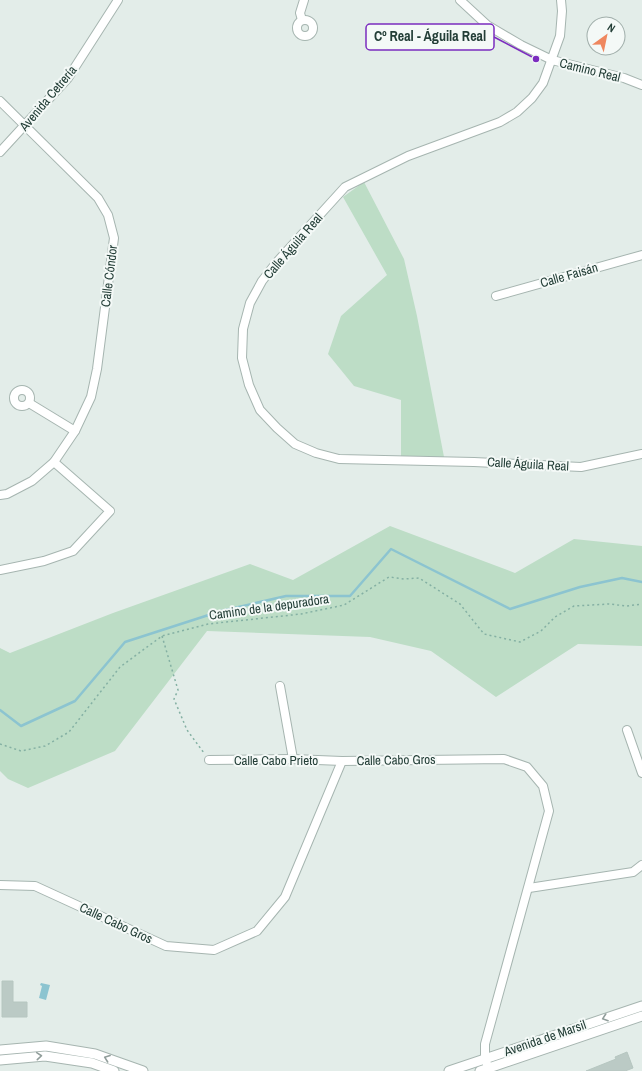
<svg xmlns="http://www.w3.org/2000/svg" width="642" height="1071" font-family="'Archivo Narrow',sans-serif">
<style>
.green{fill:#bdddc6}
.water{fill:#8cc4d0}
.lines{fill:none;stroke-linecap:round;stroke-linejoin:round}
.stream{stroke:#8cc4d0;stroke-width:2.5}
.building{fill:#bbcac5;stroke:#b6c6c0}
.minor-casing{stroke:#a6b5b0;stroke-width:10}
.tertiary-casing{stroke:#a6b5b0;stroke-width:11}
.path{stroke:#84b0a3;stroke-width:1.5;stroke-dasharray:2 3;stroke-linecap:butt}
.minor{stroke:#fff;stroke-width:8}
.tertiary{stroke:#fff;stroke-width:9}
.oneway{stroke:#919e9b}
.labels{text-anchor:middle;dominant-baseline:central;stroke-width:4;stroke-linejoin:round;paint-order:stroke}
.street-label{font-size:13px;fill:#233e37;stroke:#f4f9f7}
.leader{fill:none;stroke:#7b2cbf;stroke-width:1.5}
.callout-dot{fill:#7b2cbf;stroke:#f4f9f7;stroke-width:1.5}
.callout{fill:#f4f9f7;stroke:#7b2cbf;stroke-width:1.5}
.callout-label{font-size:14px;text-anchor:middle;font-weight:bold;fill:#233e37}
</style>
<rect width="100%" height="100%" fill="#e3ede9"/>
<g class="green">
<polygon points="364,182 404,259 417,316 444,457 401,456 401,400 354,386 328,354 341,316 387,275 343,197"/>
<polygon points="390,526 515,573 574,539 642,546 642,646 578,644 496,697 431,651 370,637 207,631 115,751 28,788 8,779 0,771 0,648 10,653 113,613 250,564 293,580"/>
</g>
<polygon class="water" points="41,983 50,985 46,1000 39,998 42,986 40,985"/>
<g class="lines">
<polyline class="stream" points="0,710 21,726 75,701 125,642 221,611 286,596 350,596 391,549 510,609 580,587 622,578 642,582"/>
</g>
<g class="building">
<polygon points="2,981 13,981 13,1002 27,1002 27,1017 2,1017"/>
<polygon points="627,1052 633,1068 625,1071 586,1071 616,1059 615,1057"/>
</g>
<g class="lines">
<g class="minor-casing">
<g id="minor">
<polyline points="460,0 487,25 521,45 552,60 624,78 642,85"/>
<polyline points="561,0 562,11 560,36 543,83 532,98 517,112 500,122 408,156 345,187 276,263 262,281 250,303 243,329 242,358 249,385 260,410 277,428 295,444 316,453 339,459 474,462 581,467 642,454"/>
<circle cx="305" cy="28" r="8"/>
<polyline points="302,20 300,13 304,0"/>
<polyline points="0,101 98,198 108,215 114,238 97,369 91,397 75,431 54,462 32,481 7,494 0,495"/>
<polyline points="0,152 68,78 118,0"/>
<polyline points="496,296 642,255"/>
<circle cx="22" cy="398" r="8"/>
<polyline points="29,403 75,431"/>
<polyline points="0,570 44,561 73,551 110,511 54,462"/>
<polyline points="280,686 293,759"/>
<polyline points="627,730 642,773"/>
<polyline points="209,760 293,759 342,761"/>
<polyline points="0,885 35,886 166,946 214,950 257,931 285,897 342,761 504,759 527,767 543,786 549,811 485,1044 485,1059 487,1064"/>
<polyline points="529,888 633,872 642,865"/>
</g>
</g>
<g class="tertiary-casing">
<g id="tertiary">
<polyline points="0,1050 46,1046 95,1054 143,1071"/>
<polyline points="0,1060 45,1056 92,1063 114,1071"/>
<polyline points="449,1071 642,1006"/>
<polyline points="480,1071 642,1016"/>
</g>
</g>
<g class="path">
<polyline points="162,636 178,690 174,699 187,730 204,753"/>
<polyline points="0,744 21,751 45,746 69,732 120,667 162,636 208,624 301,614 344,605 389,577 404,579 419,578 460,604 484,634 520,642 541,631 555,617 574,606 609,604 627,606 642,604"/>
</g>
<use href="#minor" class="minor"/>
<use href="#tertiary" class="tertiary"/>
</g>
<defs><path id="oneway-chevron" d="M-2-3.5L2.5 0L-2 3.5" fill="none" stroke-width="1.6" stroke-linecap="round" stroke-linejoin="round"/></defs>
<g class="oneway">
<use href="#oneway-chevron" transform="translate(605 1018) rotate(161)"/>
<use href="#oneway-chevron" transform="translate(39 1056) rotate(-5)"/>
<use href="#oneway-chevron" transform="translate(107 1058) rotate(-160)"/>
</g>
<g class="labels">
<g class="street-label">
<text transform="translate(590 70) rotate(14)">Camino Real</text>
<text transform="translate(48 98) rotate(-50)">Avenida Cetrería</text>
<text transform="translate(293 246) rotate(-49)">Calle Águila Real</text>
<text transform="translate(569 275) rotate(-16)">Calle Faisán</text>
<text transform="translate(109 276) rotate(-83)">Calle Cóndor</text>
<text transform="translate(528 464) rotate(3)">Calle Águila Real</text>
<text transform="translate(269 607) rotate(-8)">Camino de la depuradora</text>
<text x="276" y="760">Calle Cabo Prieto</text>
<text transform="translate(396 760) rotate(-1)">Calle Cabo Gros</text>
<text transform="translate(116 923) rotate(25)">Calle Cabo Gros</text>
<text transform="translate(545 1038) rotate(-19)">Avenida de Marsil</text>
</g>
</g>
<path class="leader" d="M536 59L494 37"/>
<circle class="callout-dot" cx="536" cy="59" r="4"/>
<rect class="callout" x="366" y="24" width="128" height="26" rx="4"/>
<g class="callout-label">
<text x="430" y="41">Cº Real - Águila Real</text>
</g>
<g transform="translate(606 36) rotate(33)"><circle r="19" fill="#f4f9f7" stroke="#a0aeaa"/>
<path d="M0-3L7 15L0 10L-7 15Z" fill="#ef875f"/>
<text y="-6" font-size="11" font-weight="bold" text-anchor="middle" fill="#233e37">N</text>
</g>
</svg>
